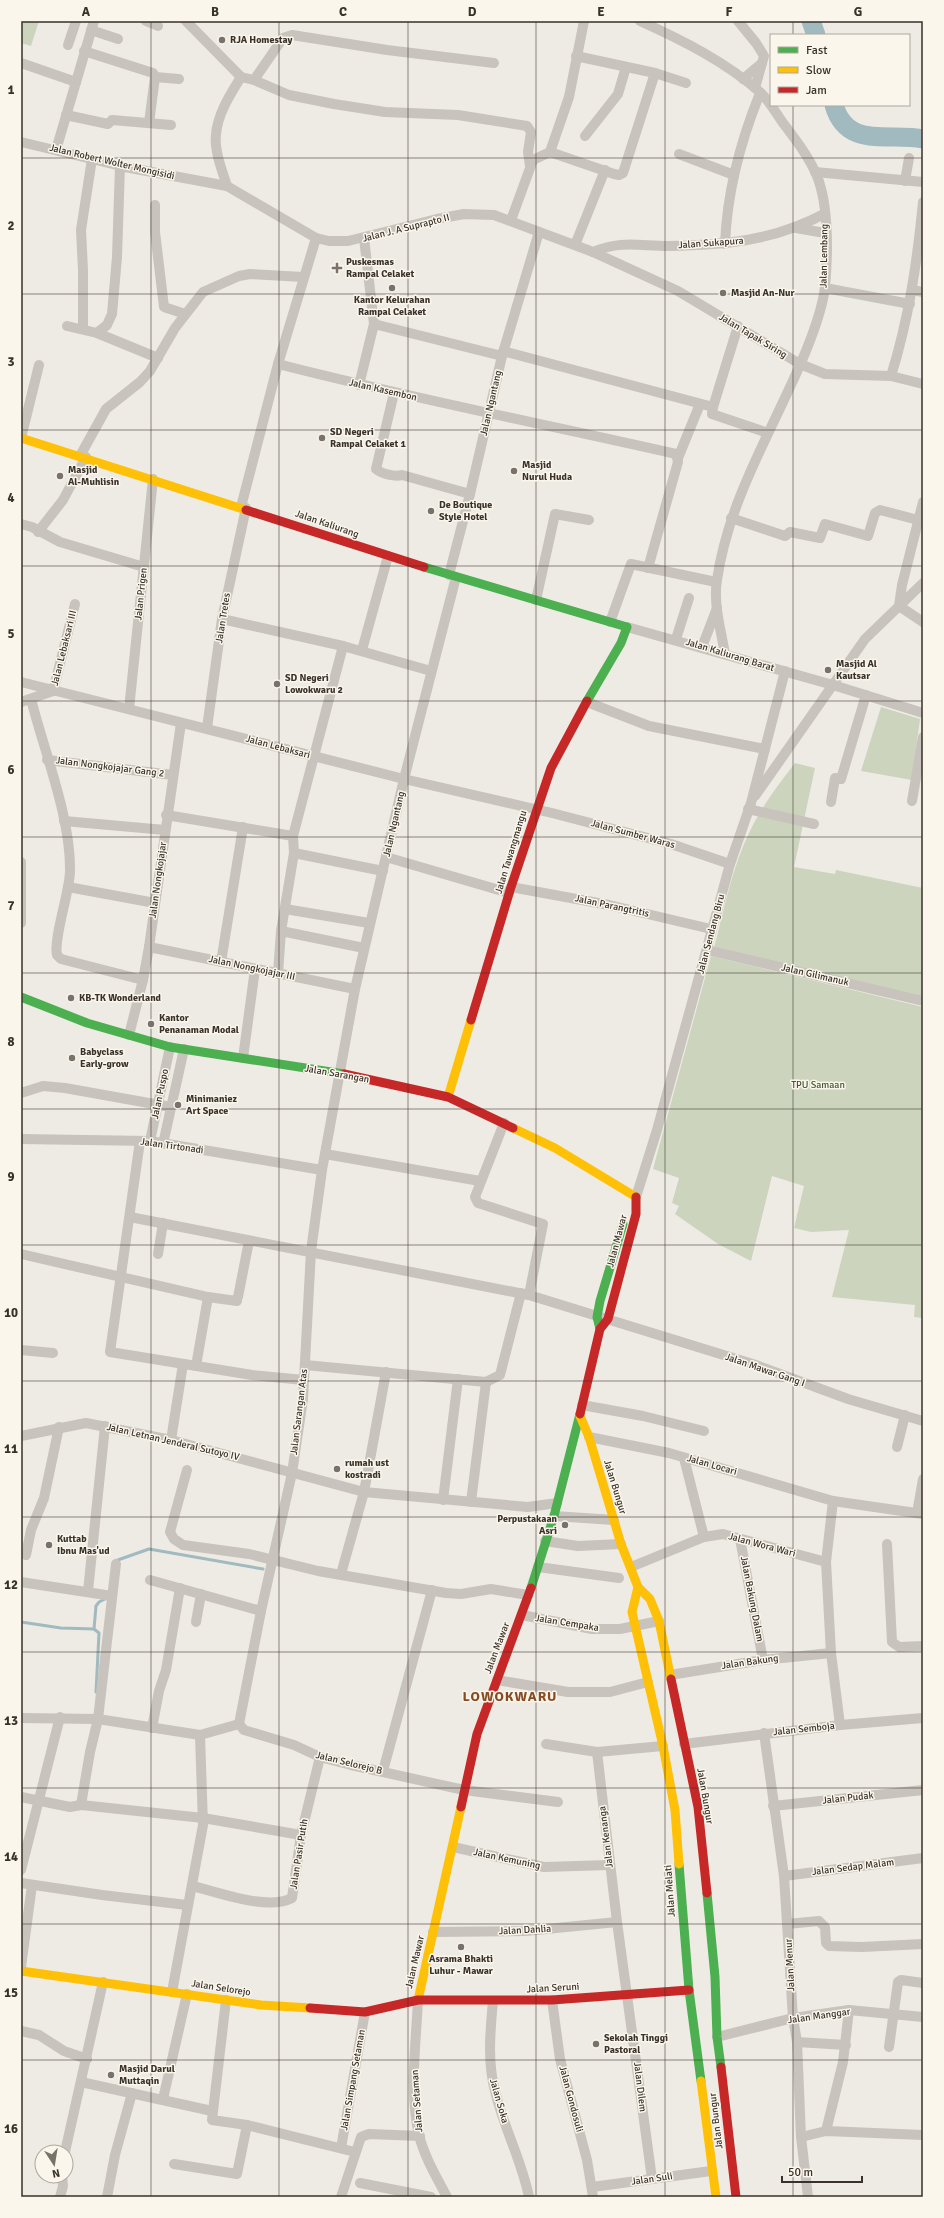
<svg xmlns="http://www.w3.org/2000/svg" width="944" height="2218" font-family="Signika,sans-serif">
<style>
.green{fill:#ccd4be}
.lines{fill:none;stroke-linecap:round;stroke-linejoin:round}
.stream{stroke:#a0bac0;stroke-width:3}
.river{stroke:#a0bac0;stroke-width:19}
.street{stroke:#c8c3bc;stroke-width:10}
.fast{stroke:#4caf50;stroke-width:9}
.slow{stroke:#ffc107;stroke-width:9}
.jam{stroke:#c62828;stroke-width:9}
.grid{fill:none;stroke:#39312a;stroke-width:1;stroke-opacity:0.55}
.poi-dot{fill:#78726b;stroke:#faf6ec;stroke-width:1.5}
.labels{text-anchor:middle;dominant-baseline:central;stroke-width:3;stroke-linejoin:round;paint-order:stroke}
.poi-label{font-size:10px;font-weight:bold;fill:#39312a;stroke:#faf6ec;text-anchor:start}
.street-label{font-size:10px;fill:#39312a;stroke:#faf6ec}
.park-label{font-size:10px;fill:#41572e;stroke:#faf6ec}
.district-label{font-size:14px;font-weight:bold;letter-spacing:1px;fill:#874c24;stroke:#faf6ec}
.neatline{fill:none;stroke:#39312a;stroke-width:1.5}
.grid-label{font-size:13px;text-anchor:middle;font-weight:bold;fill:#39312a}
</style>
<rect width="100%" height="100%" fill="#eeebe4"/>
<g class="green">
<polygon points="21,21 39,21 31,46 21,43"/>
<polygon points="881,707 920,719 912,780 861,771"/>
<path d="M795,763L815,768L794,867L835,874L836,870L923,888V998L714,948C724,910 732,867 750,831C762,806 778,785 795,763Z"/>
<polygon points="711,956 923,1007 923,1318 914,1317 915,1305 832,1297 849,1230 811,1232 794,1228 804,1186 772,1176 751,1261 718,1244 675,1214 679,1206 672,1203 679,1178 653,1169"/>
</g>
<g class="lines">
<g class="stream">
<polyline points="115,1561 149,1549 263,1569"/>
<polyline points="21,1622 61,1628 94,1629 96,1606 99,1602 107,1598"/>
<polyline points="94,1629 99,1633 96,1692"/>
</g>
<g class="river">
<polyline points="811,21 816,35"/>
<path d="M834,105C847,150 890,132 923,139"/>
</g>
<g class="street">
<polyline points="146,21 158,26"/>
<polyline points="186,21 241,77"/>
<path d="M640,21C682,40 726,62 761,93C770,102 776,113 783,123C796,140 809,157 817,176C829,206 828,255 825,287C822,313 810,342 800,365C769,436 728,503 717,580C713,604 721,630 725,654"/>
<polyline points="738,21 756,43 764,56 755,88"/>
<polyline points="91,30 118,39"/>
<polyline points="68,45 76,21"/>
<polyline points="84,51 153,73 155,77 179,79"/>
<polyline points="576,56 655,73 686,83"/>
<polyline points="21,63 76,82"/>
<polyline points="241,77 254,80 289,95 334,104 385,112 458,115 527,126 531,132 528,152 530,166"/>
<polyline points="743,79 762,63"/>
<polyline points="254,80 283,38 292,35 387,50 494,63"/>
<polyline points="66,115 108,124 112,120 171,125"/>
<polyline points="149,123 155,77"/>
<polyline points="585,136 618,94 626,67"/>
<polyline points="21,142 125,167 227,186 316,238 329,241 348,241 437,219 464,214 494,215 593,252 678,291 800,364 825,374 891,376 923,384"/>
<polyline points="56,150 94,21"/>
<polyline points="550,152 614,174 619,175 623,173 655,73"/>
<polyline points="679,154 734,175"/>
<polyline points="815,172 923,182"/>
<polyline points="905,181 909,158"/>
<path d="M227,186C222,170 214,151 216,134C218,113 230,95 241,77"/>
<polyline points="155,205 155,232 164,307 185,314"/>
<polyline points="511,220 533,160 550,152 569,97 584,21"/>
<polyline points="796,228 825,233"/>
<path d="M725,244C727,192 741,140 760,93"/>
<polyline points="575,245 605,170"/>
<path d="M593,252C621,240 640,246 668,246C725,245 773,241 824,214"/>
<polyline points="825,288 910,304"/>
<polyline points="912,290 923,292"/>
<polyline points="374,324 502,356"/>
<polyline points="67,326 97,333 158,358"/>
<polyline points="83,329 83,270 81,230 92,159"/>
<polyline points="97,333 107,325 112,314 117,257 120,166"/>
<polyline points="503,351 713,407 738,326"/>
<path d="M278,364C410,398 544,424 676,454L678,462L648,568"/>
<path d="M891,376C909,318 917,263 923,202"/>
<polyline points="359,385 374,324 364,238"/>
<path d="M394,393L376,469C382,474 395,477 402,475L470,494"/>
<polyline points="713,407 712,414 768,433"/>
<polyline points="21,438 39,365"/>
<polyline points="80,456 106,409 140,382 150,371 175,328 203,292 239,276 250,274 303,277"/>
<polyline points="678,458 700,404"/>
<polyline points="923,502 902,585 899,606 923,622"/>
<polyline points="241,507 278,364 316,238"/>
<polyline points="731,518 785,536 790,532 820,538 825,524 868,536 875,513 880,510 918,520"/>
<polyline points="21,524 32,527 60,542 144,567"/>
<polyline points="38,532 63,500 86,457"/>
<polyline points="449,575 470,494 502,356 539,232"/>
<polyline points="536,600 555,514 589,520"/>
<polyline points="222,619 343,646 431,671"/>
<polyline points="610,622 631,564 716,582"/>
<polyline points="627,627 833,685 923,713"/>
<polyline points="676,639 689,598"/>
<polyline points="702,647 717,608"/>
<polyline points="362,650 388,556"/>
<polyline points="21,682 404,779 552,813 671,844 730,864"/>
<polyline points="53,691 75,604"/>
<path d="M31,699C44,751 71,818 70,871C70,891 53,939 57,955L61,959L143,980"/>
<polyline points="21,702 53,691"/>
<polyline points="587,702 649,726 765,749"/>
<polyline points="129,709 153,479"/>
<polyline points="207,728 222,619 246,508"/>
<polyline points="47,760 173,775"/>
<polyline points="755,796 865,639 923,583"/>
<polyline points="912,801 923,737"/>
<polyline points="831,802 835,778 841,779 866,695"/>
<polyline points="748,809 814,824"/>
<polyline points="166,815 293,836 294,853 281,931 278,974"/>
<polyline points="64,821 165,830"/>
<polyline points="293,836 343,646"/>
<polyline points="294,853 383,871"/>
<polyline points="386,857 509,893"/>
<polyline points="21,862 21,923"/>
<polyline points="68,887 155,903"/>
<polyline points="511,887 609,905 711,929"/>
<polyline points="285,909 369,923"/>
<polyline points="281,931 364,948"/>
<polyline points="149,947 355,989"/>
<polyline points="707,950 923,1001"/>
<polyline points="221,962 243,827"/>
<polyline points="129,1035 143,980 149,947 181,723"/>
<polyline points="243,1058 255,969"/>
<polyline points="21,1093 43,1086 65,1088 171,1107"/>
<polyline points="504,1123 475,1197 478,1203 543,1224 529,1295"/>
<polyline points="21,1139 150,1141 322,1170"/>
<polyline points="140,1141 110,1352 252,1375 304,1380"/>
<polyline points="150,1141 170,1047"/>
<polyline points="163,1144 184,1049"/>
<polyline points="325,1154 480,1181"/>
<polyline points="636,1197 657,1130 730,864 751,803 785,671"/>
<polyline points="130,1217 529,1295 756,1365 848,1399 923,1421"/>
<polyline points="21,1254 208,1297 237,1301"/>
<polyline points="158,1254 163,1223"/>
<polyline points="238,1297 249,1241"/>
<polyline points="21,1350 53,1353"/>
<polyline points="305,1365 486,1382 500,1375 521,1293"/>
<polyline points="196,1366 208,1297"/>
<polyline points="582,1405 643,1416 704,1431"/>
<polyline points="21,1436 86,1423 171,1440 364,1492 528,1507 557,1503"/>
<polyline points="589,1437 669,1453 833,1501 923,1514"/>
<polyline points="171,1440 183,1364"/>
<polyline points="897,1447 905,1415"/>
<polyline points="684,1458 704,1537"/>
<polyline points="187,1470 170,1532 174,1539 183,1545 249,1554 318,1571 446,1593 461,1594 491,1589 528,1595"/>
<polyline points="443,1500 458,1379"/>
<polyline points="833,1501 826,1562 831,1653 840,1725"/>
<polyline points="471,1502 486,1382"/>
<polyline points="917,1513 923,1479"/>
<polyline points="554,1516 614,1520"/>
<polyline points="740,1539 763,1660"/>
<polyline points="545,1541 578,1546 621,1544"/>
<polyline points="887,1544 892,1642 899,1647 923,1646"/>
<polyline points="26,1555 31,1530 44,1498 59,1427"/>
<polyline points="538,1567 619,1578"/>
<polyline points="631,1567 704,1537 723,1534 826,1562"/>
<polyline points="341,1574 364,1492 386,1372"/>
<polyline points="150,1580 261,1611"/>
<polyline points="21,1582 112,1596"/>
<polyline points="88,1591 105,1426"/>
<polyline points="522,1615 592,1629 620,1629 659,1621"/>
<polyline points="196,1622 201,1594"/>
<polyline points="670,1675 763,1660 831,1653"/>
<polyline points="497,1680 568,1692 610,1692 648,1682"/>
<polyline points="21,1718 98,1719 200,1735"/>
<polyline points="239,1724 261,1611 292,1473 303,1399 311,1251 322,1170 355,989 404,779 456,577"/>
<polyline points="239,1724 244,1730 294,1745 320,1757 351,1765 464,1790 558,1802"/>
<polyline points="152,1728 159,1691 166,1670 180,1588"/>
<polyline points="764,1733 784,1876 793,2018 797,2042 801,2137 808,2197"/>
<polyline points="546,1744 597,1752 663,1746"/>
<polyline points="684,1744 840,1725 923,1718"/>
<polyline points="597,1752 617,1922 652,2179"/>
<polyline points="383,1771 432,1590"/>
<polyline points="21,1797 70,1807 81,1805 203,1818 301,1835"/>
<polyline points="81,1805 90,1752 98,1719 116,1564"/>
<polyline points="773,1806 923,1790"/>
<polyline points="453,1847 544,1867 609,1865"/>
<polyline points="21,1870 60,1717"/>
<polyline points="784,1876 923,1858"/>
<polyline points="21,1883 102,1895 187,1905"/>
<path d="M192,1886C219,1892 267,1911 292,1898L301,1835L320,1757"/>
<polyline points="787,1924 819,1921 825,1927 826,1943 829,1946 862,1947 923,1944"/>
<polyline points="433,1932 526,1931 617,1922"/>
<polyline points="21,1967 32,1885"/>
<polyline points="172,1992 203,1825 200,1735 239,1724"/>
<polyline points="226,2000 212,2120 247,2125 355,2152"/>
<path d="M418,2000C416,2044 409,2092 419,2135C424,2156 437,2178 447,2197"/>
<polyline points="552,2000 560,2059 587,2160 593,2197"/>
<path d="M493,2001C490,2033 487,2064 496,2095C505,2130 522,2162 529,2197"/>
<polyline points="21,2031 39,2035 64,2051 87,2059"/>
<polyline points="717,2037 793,2018 849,2010 923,2017"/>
<polyline points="797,2042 846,2045"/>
<polyline points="889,2047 898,1982 901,1980 923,1983"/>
<polyline points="81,2082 212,2111"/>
<polyline points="163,2099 187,1994"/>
<polyline points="826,2131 843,2062 849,2010"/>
<polyline points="801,2137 826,2131 923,2135"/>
<polyline points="341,2148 365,2012"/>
<polyline points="65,2152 103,1982"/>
<polyline points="174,2164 237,2174 247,2125"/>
<polyline points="360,2183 431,2197"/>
<polyline points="592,2187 711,2171"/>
<polyline points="60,2197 63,2186 62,2176"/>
<polyline points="107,2197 115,2155 132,2093"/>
<polyline points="341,2197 361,2137 369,2134 420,2136"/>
</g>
<g class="fast">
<polyline points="424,567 627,627 621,643 587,701"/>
<polyline points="21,997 87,1023 170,1047 344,1074"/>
<polyline points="600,1329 597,1317 600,1301 623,1224"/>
<polyline points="531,1588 554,1516 580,1414"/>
<polyline points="679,1864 689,1990 701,2081"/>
<polyline points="707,1893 715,1977 717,2037 721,2067"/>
</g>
<g class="slow">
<polyline points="21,438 246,510"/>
<polyline points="448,1097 471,1020"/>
<polyline points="513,1128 555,1148 636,1197"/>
<polyline points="580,1416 589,1437 621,1544 638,1587 650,1599 659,1621 671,1679"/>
<polyline points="638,1587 632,1612 663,1746 675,1810 679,1864"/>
<polyline points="21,1971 261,2005 310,2008"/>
<polyline points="418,2000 461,1807"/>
<polyline points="701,2081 716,2197"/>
</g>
<g class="jam">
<polyline points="246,510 424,567"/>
<polyline points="471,1020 511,887 551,768 587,701"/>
<polyline points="344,1074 448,1097 513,1128"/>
<polyline points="580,1414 600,1329 608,1319 636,1214 636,1197"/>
<polyline points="671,1679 698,1807 707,1893"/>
<polyline points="461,1807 477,1734 531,1588"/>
<polyline points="310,2008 365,2012 418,2000 552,2000 689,1990"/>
<polyline points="721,2067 736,2197"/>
</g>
</g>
<path class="grid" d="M151,21V2197M279,21V2197M408,21V2197M536,21V2197M665,21V2197M793,21V35M793,105V2197M21,158H923M21,294H923M21,430H923M21,566H923M21,701H923M21,837H923M21,973H923M21,1109H923M21,1245H923M21,1381H923M21,1517H923M21,1652H923M21,1788H923M21,1924H923M21,2060H923"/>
<g class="poi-dot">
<circle cx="222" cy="40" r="4"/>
<path d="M335 262h4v4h4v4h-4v4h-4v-4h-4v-4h4z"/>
<circle cx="392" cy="288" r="4"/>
<circle cx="723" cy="293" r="4"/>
<circle cx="322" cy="438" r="4"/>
<circle cx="514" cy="471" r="4"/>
<circle cx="60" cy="476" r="4"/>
<circle cx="431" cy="511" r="4"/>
<circle cx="828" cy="670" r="4"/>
<circle cx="277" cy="684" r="4"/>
<circle cx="71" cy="998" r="4"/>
<circle cx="151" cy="1024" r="4"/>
<circle cx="72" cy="1058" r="4"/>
<circle cx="178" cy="1105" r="4"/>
<circle cx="337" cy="1469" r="4"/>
<circle cx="565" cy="1525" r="4"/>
<circle cx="49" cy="1545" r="4"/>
<circle cx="461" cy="1947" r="4"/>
<circle cx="596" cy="2044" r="4"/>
<circle cx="111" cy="2075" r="4"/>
</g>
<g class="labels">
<g class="poi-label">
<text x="230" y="40">RJA Homestay</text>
<text x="346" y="262">Puskesmas<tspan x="346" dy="12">Rampal Celaket</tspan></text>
<text x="731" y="293">Masjid An-Nur</text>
<text x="392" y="300" text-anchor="middle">Kantor Kelurahan<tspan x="392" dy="12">Rampal Celaket</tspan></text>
<text x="330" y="432">SD Negeri<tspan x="330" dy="12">Rampal Celaket 1</tspan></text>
<text x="522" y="465">Masjid<tspan x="522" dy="12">Nurul Huda</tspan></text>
<text x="68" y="470">Masjid<tspan x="68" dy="12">Al-Muhlisin</tspan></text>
<text x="439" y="505">De Boutique<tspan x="439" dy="12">Style Hotel</tspan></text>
<text x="836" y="664">Masjid Al<tspan x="836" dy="12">Kautsar</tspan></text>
<text x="285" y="678">SD Negeri<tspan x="285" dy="12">Lowokwaru 2</tspan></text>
<text x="79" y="998">KB-TK Wonderland</text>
<text x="159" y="1018">Kantor<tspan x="159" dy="12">Penanaman Modal</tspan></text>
<text x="80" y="1052">Babyclass<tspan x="80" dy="12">Early-grow</tspan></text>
<text x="186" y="1099">Minimaniez<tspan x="186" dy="12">Art Space</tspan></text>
<text x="345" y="1463">rumah ust<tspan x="345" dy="12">kostradi</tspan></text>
<text x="557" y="1519" text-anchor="end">Perpustakaan<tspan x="557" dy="12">Asri</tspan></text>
<text x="57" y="1539">Kuttab<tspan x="57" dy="12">Ibnu Mas'ud</tspan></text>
<text x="461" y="1959" text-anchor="middle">Asrama Bhakti<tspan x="461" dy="12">Luhur - Mawar</tspan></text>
<text x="604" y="2038">Sekolah Tinggi<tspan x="604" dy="12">Pastoral</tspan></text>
<text x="119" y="2069">Masjid Darul<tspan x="119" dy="12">Muttaqin</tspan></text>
</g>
<g class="street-label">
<text transform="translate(112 162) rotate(13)">Jalan Robert Wolter Mongisidi</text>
<text transform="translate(406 228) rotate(-14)">Jalan J. A Suprapto II</text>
<text transform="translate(711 243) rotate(-4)">Jalan Sukapura</text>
<text transform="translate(824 256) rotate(-89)">Jalan Lembang</text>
<text transform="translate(753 336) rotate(31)">Jalan Tapak Siring</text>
<text transform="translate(383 390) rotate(13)">Jalan Kasembon</text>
<text transform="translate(491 403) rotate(-77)">Jalan Ngantang</text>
<text transform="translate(327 524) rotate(19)">Jalan Kaliurang</text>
<text transform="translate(141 594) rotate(-84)">Jalan Prigen</text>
<text transform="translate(223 618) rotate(-81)">Jalan Tretes</text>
<text transform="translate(64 648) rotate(-76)">Jalan Lebaksari III</text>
<text transform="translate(730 655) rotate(17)">Jalan Kaliurang Barat</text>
<text transform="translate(278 747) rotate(15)">Jalan Lebaksari</text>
<text transform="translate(110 767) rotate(7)">Jalan Nongkojajar Gang 2</text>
<text transform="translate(394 824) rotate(-77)">Jalan Ngantang</text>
<text transform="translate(633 834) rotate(15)">Jalan Sumber Waras</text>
<text transform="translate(511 852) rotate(-73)">Jalan Tawangmangu</text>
<text transform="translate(158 880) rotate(-82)">Jalan Nongkojajar</text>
<text transform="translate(612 906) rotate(12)">Jalan Parangtritis</text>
<text transform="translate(711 934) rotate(-75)">Jalan Sendang Biru</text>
<text transform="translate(252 968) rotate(12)">Jalan Nongkojajar III</text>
<text transform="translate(815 975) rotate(13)">Jalan Gilimanuk</text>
<text transform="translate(337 1074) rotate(10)">Jalan Sarangan</text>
<text transform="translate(160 1094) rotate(-78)">Jalan Puspo</text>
<text transform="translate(172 1146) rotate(8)">Jalan Tirtonadi</text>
<text transform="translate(617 1241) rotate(-75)">Jalan Mawar</text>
<text transform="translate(765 1370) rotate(19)">Jalan Mawar Gang I</text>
<text transform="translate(299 1412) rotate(-83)">Jalan Sarangan Atas</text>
<text transform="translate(173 1442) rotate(13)">Jalan Letnan Jenderal Sutoyo IV</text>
<text transform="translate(712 1465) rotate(16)">Jalan Locari</text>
<text transform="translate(615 1487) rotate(73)">Jalan Bungur</text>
<text transform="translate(762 1545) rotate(15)">Jalan Wora Wari</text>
<text transform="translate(752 1599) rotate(79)">Jalan Bakung Dalam</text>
<text transform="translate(567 1623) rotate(9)">Jalan Cempaka</text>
<text transform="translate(497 1648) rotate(-69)">Jalan Mawar</text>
<text transform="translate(750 1662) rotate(-8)">Jalan Bakung</text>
<text transform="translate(804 1729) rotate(-6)">Jalan Semboja</text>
<text transform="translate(349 1763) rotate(14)">Jalan Selorejo B</text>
<text transform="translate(705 1796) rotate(80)">Jalan Bungur</text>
<text transform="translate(848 1798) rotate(-6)">Jalan Pudak</text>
<text transform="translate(606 1837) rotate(-97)">Jalan Kenanga</text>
<text transform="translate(299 1854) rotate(-81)">Jalan Pasir Putih</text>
<text transform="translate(507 1859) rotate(12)">Jalan Kemuning</text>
<text transform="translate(853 1867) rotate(-7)">Jalan Sedap Malam</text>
<text transform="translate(670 1891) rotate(-94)">Jalan Melati</text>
<text transform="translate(525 1930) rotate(-3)">Jalan Dahlia</text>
<text transform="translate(415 1962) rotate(-77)">Jalan Mawar</text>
<text transform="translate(790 1965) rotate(-93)">Jalan Menur</text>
<text transform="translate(221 1988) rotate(9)">Jalan Selorejo</text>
<text transform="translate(553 1988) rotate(-3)">Jalan Seruni</text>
<text transform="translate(819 2016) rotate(-8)">Jalan Manggar</text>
<text transform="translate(353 2080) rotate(-80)">Jalan Simpang Setaman</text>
<text transform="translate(640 2087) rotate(83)">Jalan Dilem</text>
<text transform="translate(571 2099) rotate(75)">Jalan Gondosuli</text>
<text transform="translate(417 2101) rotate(-94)">Jalan Setaman</text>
<text transform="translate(499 2101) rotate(74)">Jalan Soka</text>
<text transform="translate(716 2121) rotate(-97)">Jalan Bungur</text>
<text transform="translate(652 2179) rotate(-8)">Jalan Suli</text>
</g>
<g class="park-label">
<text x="818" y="1085">TPU Samaan</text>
</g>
<g class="district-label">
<text x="510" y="1696">LOWOKWARU</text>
</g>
</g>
<rect width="944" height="2218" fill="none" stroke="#faf6ec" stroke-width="44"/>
<rect x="770" y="34" width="140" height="72" fill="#faf6ec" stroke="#ada79e"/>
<rect x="778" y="47" width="20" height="6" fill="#4caf50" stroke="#ada79e"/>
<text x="806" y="54" font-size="12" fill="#39312a">Fast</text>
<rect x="778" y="67" width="20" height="6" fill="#ffc107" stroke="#ada79e"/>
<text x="806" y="74" font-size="12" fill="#39312a">Slow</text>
<rect x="778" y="87" width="20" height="6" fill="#c62828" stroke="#ada79e"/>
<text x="806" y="94" font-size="12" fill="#39312a">Jam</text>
<g transform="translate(54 2164) rotate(168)"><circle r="19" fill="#faf6ec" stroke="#ada79e"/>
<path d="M0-3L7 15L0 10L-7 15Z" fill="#78726b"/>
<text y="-6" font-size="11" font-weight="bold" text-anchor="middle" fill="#39312a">N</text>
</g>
<path d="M782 2176v6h80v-6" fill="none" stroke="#39312a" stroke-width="2"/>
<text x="788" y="2176" font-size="12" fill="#39312a" stroke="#faf6ec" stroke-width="3" paint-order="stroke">50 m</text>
<rect x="22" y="22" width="900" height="2174" class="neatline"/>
<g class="grid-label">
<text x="86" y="16">A</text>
<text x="215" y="16">B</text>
<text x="343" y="16">C</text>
<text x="472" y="16">D</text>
<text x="601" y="16">E</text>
<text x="729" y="16">F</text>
<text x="858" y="16">G</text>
<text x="11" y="94">1</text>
<text x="11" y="230">2</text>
<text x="11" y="366">3</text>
<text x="11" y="502">4</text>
<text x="11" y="638">5</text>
<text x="11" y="774">6</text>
<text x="11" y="910">7</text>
<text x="11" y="1046">8</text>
<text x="11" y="1181">9</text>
<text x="11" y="1317">10</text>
<text x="11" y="1453">11</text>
<text x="11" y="1589">12</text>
<text x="11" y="1725">13</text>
<text x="11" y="1861">14</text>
<text x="11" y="1997">15</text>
<text x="11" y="2133">16</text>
</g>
</svg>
